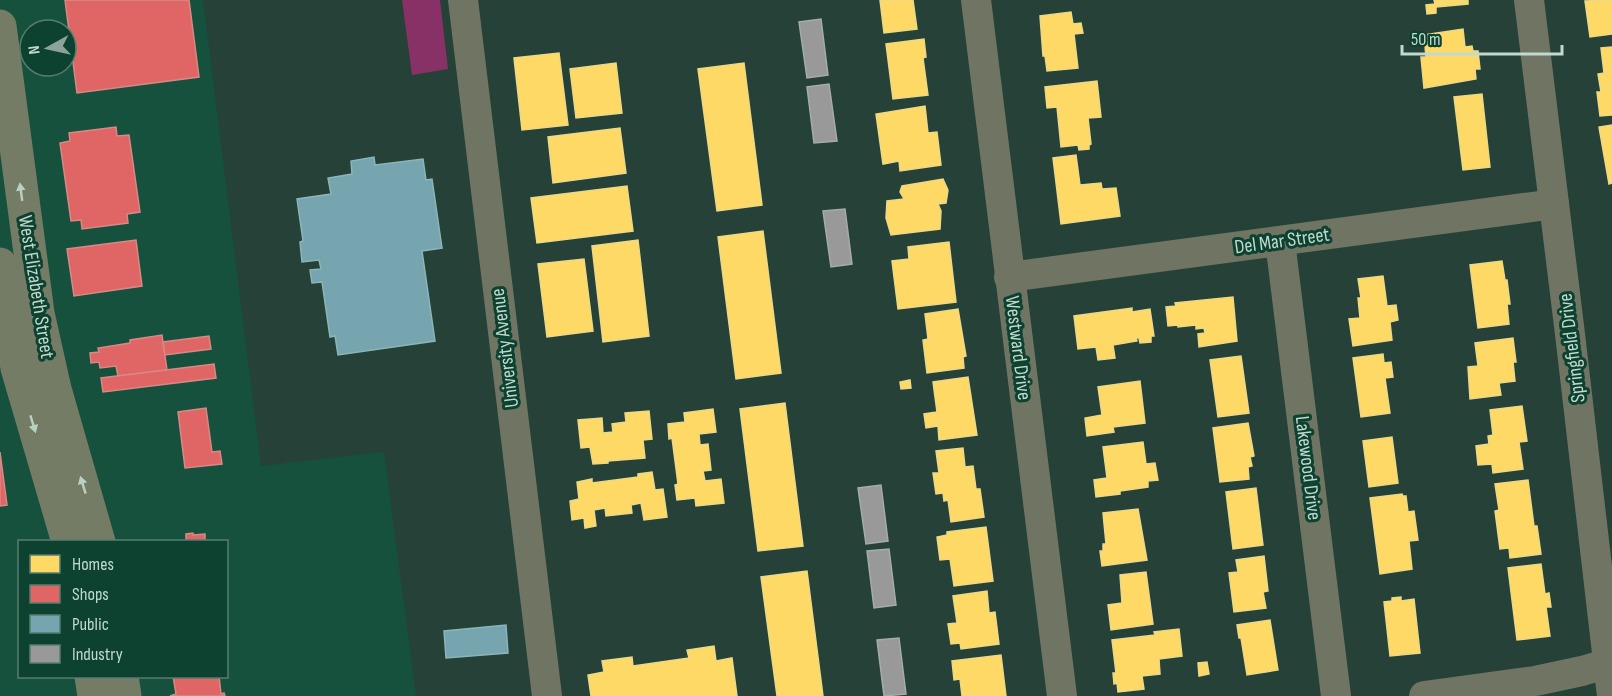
<svg xmlns="http://www.w3.org/2000/svg" width="1612" height="696" font-family="'Sofia Sans Condensed',sans-serif">
<style>
.built{fill:#16513e;fill-rule:evenodd}
.green{fill:#883167}
.homes{fill:#ffd966;stroke:#ecd986;stroke-width:1.5}
.shops{fill:#e06666;stroke:#d78986;stroke-width:1.5}
.public{fill:#76a5af;stroke:#8cb5b9;stroke-width:1.5}
.industry{fill:#999;stroke:#a5aca9;stroke-width:1.5}
.lines{fill:none;stroke-linecap:round;stroke-linejoin:round}
.minor{stroke:#707463;stroke-width:30}
.major{stroke:#757c66;stroke-width:33}
.oneway{fill:#b9d1c4}
.labels{text-anchor:middle;dominant-baseline:central;stroke-width:6;stroke-linejoin:round;paint-order:stroke}
.street-label{font-size:20px;fill:#c1dacf;stroke:#0d4130}
</style>
<rect width="100%" height="100%" fill="#254138"/>
<path class="built" d="M0,0H203L261,466L384,452L416,696H0ZM30,30H66V66H30ZM20,542H226V676H20Z"/>
<polygon class="green" points="402,0 440,0 448,69 412,75"/>
<g class="homes">
<polygon points="880,0 913,0 917,29 884,33"/>
<polygon points="1434,0 1468,0 1468,4 1436,7 1436,13 1427,14 1426,5 1435,4"/>
<polygon points="1612,0 1612,34 1590,37 1585,1"/>
<polygon points="1071,12 1073,24 1081,23 1083,33 1074,34 1078,68 1047,71 1045,56 1043,56 1040,16"/>
<polygon points="1463,29 1465,47 1472,46 1473,51 1478,51 1480,69 1475,69 1476,79 1424,88 1421,57 1426,57 1424,35"/>
<polygon points="924,39 926,57 923,58 928,95 893,99 886,44"/>
<polygon points="1612,47 1612,115 1600,116 1597,92 1601,92 1598,74 1604,73 1601,48"/>
<polygon points="559,53 568,125 522,130 514,58"/>
<polygon points="616,63 622,113 576,118 570,69"/>
<polygon points="744,63 762,205 717,211 698,69"/>
<polygon points="1097,81 1101,117 1088,118 1091,144 1089,145 1089,149 1079,150 1078,145 1061,147 1057,107 1047,108 1045,87"/>
<polygon points="1482,94 1490,167 1463,170 1454,97"/>
<polygon points="925,106 928,133 937,132 941,165 900,171 899,161 883,164 876,114"/>
<polygon points="1612,125 1612,183 1609,184 1599,127"/>
<polygon points="620,128 626,173 553,183 548,137"/>
<polygon points="1076,155 1080,185 1101,183 1102,189 1116,188 1120,216 1061,224 1053,158"/>
<polygon points="943,179 948,190 946,203 938,204 941,211 940,229 891,235 886,218 887,201 904,199 900,192 902,186"/>
<polygon points="627,186 633,231 537,243 531,198"/>
<polygon points="763,231 781,373 736,379 718,237"/>
<polygon points="638,240 649,336 603,342 592,246"/>
<polygon points="949,242 956,302 898,309 892,261 909,259 908,247"/>
<polygon points="584,259 593,331 547,337 538,264"/>
<polygon points="1502,261 1505,280 1507,280 1510,304 1507,304 1509,324 1478,328 1470,265"/>
<polygon points="1383,276 1387,306 1396,305 1398,320 1390,322 1392,340 1353,346 1349,319 1360,318 1358,298 1361,298 1358,279"/>
<polygon points="1233,297 1237,341 1199,347 1198,334 1205,333 1204,328 1196,329 1196,325 1178,327 1178,325 1168,326 1166,307 1176,306 1175,303"/>
<polygon points="1132,308 1132,312 1150,309 1154,336 1151,336 1151,342 1140,343 1139,338 1136,338 1137,341 1113,345 1115,358 1098,360 1096,347 1078,349 1074,316"/>
<polygon points="958,309 966,356 963,357 964,368 927,373 923,340 928,339 925,314"/>
<polygon points="1513,338 1516,362 1513,362 1515,381 1499,383 1501,395 1470,399 1468,367 1478,366 1475,343"/>
<polygon points="1383,354 1384,363 1391,362 1393,377 1385,378 1390,413 1361,417 1353,358"/>
<polygon points="1241,356 1249,413 1218,417 1210,360"/>
<polygon points="968,377 977,435 939,440 938,426 926,428 924,414 937,412 933,382"/>
<polygon points="910,380 911,388 901,389 900,382"/>
<polygon points="1140,381 1145,423 1113,427 1114,432 1087,436 1085,418 1102,415 1098,387"/>
<polygon points="785,403 803,546 758,551 740,409"/>
<polygon points="1522,406 1527,441 1519,442 1523,469 1493,473 1492,464 1478,465 1476,446 1489,444 1488,436 1493,435 1490,410"/>
<polygon points="713,409 716,432 699,434 700,445 708,444 711,470 703,471 705,481 721,479 724,503 696,506 695,498 677,500 675,485 678,484 672,438 669,439 668,424 685,422 684,413"/>
<polygon points="649,411 652,439 643,440 645,458 608,461 608,463 593,464 590,447 581,448 578,420 602,418 603,433 613,432 612,424 626,422 625,413"/>
<polygon points="1248,423 1254,456 1250,457 1252,466 1248,467 1249,479 1220,482 1213,428"/>
<polygon points="1392,437 1398,483 1369,487 1363,441"/>
<polygon points="1143,442 1146,464 1155,463 1158,480 1148,481 1148,487 1120,491 1120,494 1096,497 1094,480 1107,478 1103,447"/>
<polygon points="963,448 965,467 973,466 976,489 980,489 984,517 951,522 948,500 944,501 943,493 936,494 933,473 939,473 936,451"/>
<polygon points="652,472 655,490 663,489 667,517 644,520 641,503 631,505 632,513 606,516 605,508 594,510 596,526 585,528 584,518 572,520 570,501 579,499 577,482 592,479 592,483 638,477 638,474"/>
<polygon points="1528,480 1534,526 1537,526 1541,554 1510,558 1509,548 1500,549 1495,511 1499,510 1495,484"/>
<polygon points="1256,488 1263,545 1233,549 1226,492"/>
<polygon points="1402,494 1403,496 1406,496 1408,512 1414,511 1418,540 1409,541 1412,569 1380,574 1370,498"/>
<polygon points="1138,509 1147,560 1102,566 1100,551 1103,551 1103,544 1106,544 1103,513"/>
<polygon points="986,527 993,581 954,586 950,559 940,560 937,537 947,535 947,532"/>
<polygon points="1264,556 1268,591 1263,592 1266,608 1234,612 1229,573 1238,572 1236,560"/>
<polygon points="1541,564 1545,594 1549,593 1551,607 1546,607 1550,636 1517,640 1508,568"/>
<polygon points="807,571 823,696 777,696 761,577"/>
<polygon points="1146,572 1153,624 1111,630 1108,605 1122,603 1120,575"/>
<polygon points="987,591 989,613 995,612 999,644 961,649 960,643 951,644 948,624 957,623 953,596"/>
<polygon points="1401,597 1401,601 1414,599 1420,653 1390,656 1384,602 1392,601 1392,598"/>
<polygon points="1270,620 1278,670 1247,675 1241,638 1239,638 1237,625"/>
<polygon points="1179,629 1182,656 1159,659 1160,674 1142,676 1144,689 1118,692 1117,683 1114,684 1113,673 1116,673 1112,640 1155,635 1154,632"/>
<polygon points="714,646 716,661 732,658 737,696 591,696 588,675 604,672 602,661 632,657 633,666 689,658 687,650"/>
<polygon points="1001,655 1006,696 962,696 960,679 954,680 952,661"/>
<polygon points="1207,662 1209,674 1199,676 1198,663"/>
</g>
<g class="shops">
<polygon points="65,0 189,0 199,77 77,93"/>
<polygon points="116,127 117,136 129,135 140,212 127,214 128,223 82,229 81,220 71,221 60,143 70,141 69,133"/>
<polygon points="136,240 142,286 74,296 67,249"/>
<polygon points="162,335 167,370 118,376 116,366 100,368 99,362 91,363 90,353 99,352 98,348 130,343 130,340"/>
<polygon points="209,336 211,349 165,355 163,342"/>
<polygon points="214,364 216,378 103,392 101,378"/>
<polygon points="206,408 212,452 220,451 222,464 185,468 178,412"/>
<polygon points="0,452 7,505 0,506"/>
<polygon points="193,533 193,535 205,534 205,542 178,542 186,541 186,534"/>
<polygon points="173,676 219,676 221,694 224,693 225,696 170,696 176,694"/>
</g>
<g class="public">
<polygon points="374,157 375,165 423,159 426,180 432,179 442,248 422,251 435,341 338,355 335,336 330,337 322,282 312,283 310,270 321,269 319,260 302,262 300,242 303,241 297,199 331,194 328,178 352,174 351,161"/>
<polygon points="506,625 508,653 446,658 444,631"/>
</g>
<g class="industry">
<polygon points="821,19 828,75 807,78 799,22"/>
<polygon points="829,84 837,141 814,143 807,87"/>
<polygon points="845,209 852,264 831,267 823,211"/>
<polygon points="881,485 888,541 866,544 858,488"/>
<polygon points="889,549 896,605 874,608 867,551"/>
<polygon points="899,638 906,694 884,696 877,640"/>
</g>
<g class="lines">
<g class="minor">
<polyline points="463,0 547,696"/>
<polyline points="976,0 1062,696"/>
<polyline points="1529,0 1570,334 1612,696"/>
<polyline points="1280,241 1336,696"/>
<polyline points="1009,277 1554,204"/>
<polyline points="1424,696 1535,681 1582,671 1612,662"/>
</g>
<g class="major">
<polyline points="0,26 38,313 55,389 99,542"/>
<polyline points="0,264 17,368 68,542"/>
<polyline points="91,676 94,696"/>
<polyline points="122,676 125,696"/>
</g>
</g>
<defs><path id="oneway-solid" d="M-6-.8H1V-3.2L6.5 0L1 3.2V.8H-6Z" transform="scale(1.5)"/></defs>
<g class="oneway">
<use href="#oneway-solid" transform="translate(21 192) rotate(-98)"/>
<use href="#oneway-solid" transform="translate(33 424) rotate(73)"/>
<use href="#oneway-solid" transform="translate(83 485) rotate(-107)"/>
</g>
<g class="labels">
<g class="street-label">
<text transform="translate(1282 241) rotate(-8)">Del Mar Street</text>
<text transform="translate(36 287) rotate(81)">West Elizabeth Street</text>
<text transform="translate(505 348) rotate(-97)">University Avenue</text>
<text transform="translate(1018 348) rotate(83)">Westward Drive</text>
<text transform="translate(1572 348) rotate(-97)">Springfield Drive</text>
<text transform="translate(1308 468) rotate(83)">Lakewood Drive</text>
</g>
</g>
<rect x="18" y="540" width="210" height="138" fill="#0d4130" stroke="#557e70" stroke-width="1.5"/>
<rect x="30" y="555" width="30" height="18" fill="#ffd966" stroke="#557e70" stroke-width="1.5"/>
<text x="72" y="570" font-size="18" fill="#c1dacf">Homes</text>
<rect x="30" y="585" width="30" height="18" fill="#e06666" stroke="#557e70" stroke-width="1.5"/>
<text x="72" y="600" font-size="18" fill="#c1dacf">Shops</text>
<rect x="30" y="615" width="30" height="18" fill="#76a5af" stroke="#557e70" stroke-width="1.5"/>
<text x="72" y="630" font-size="18" fill="#c1dacf">Public</text>
<rect x="30" y="645" width="30" height="18" fill="#999999" stroke="#557e70" stroke-width="1.5"/>
<text x="72" y="660" font-size="18" fill="#c1dacf">Industry</text>
<g transform="translate(48 48) rotate(262)"><circle r="28" fill="#0d4130" stroke="#557e70" stroke-width="1.5"/>
<path d="M0-4.5L10 22L0 15L-10 22Z" fill="#8aa49a"/>
<text y="-9" font-size="16" font-weight="bold" text-anchor="middle" fill="#c1dacf">N</text>
</g>
<path d="M1402 45v9h160v-9" fill="none" stroke="#c1dacf" stroke-width="3"/>
<text x="1411" y="45" font-size="18" fill="#c1dacf" stroke="#0d4130" stroke-width="4.5" paint-order="stroke">50 m</text>
</svg>
